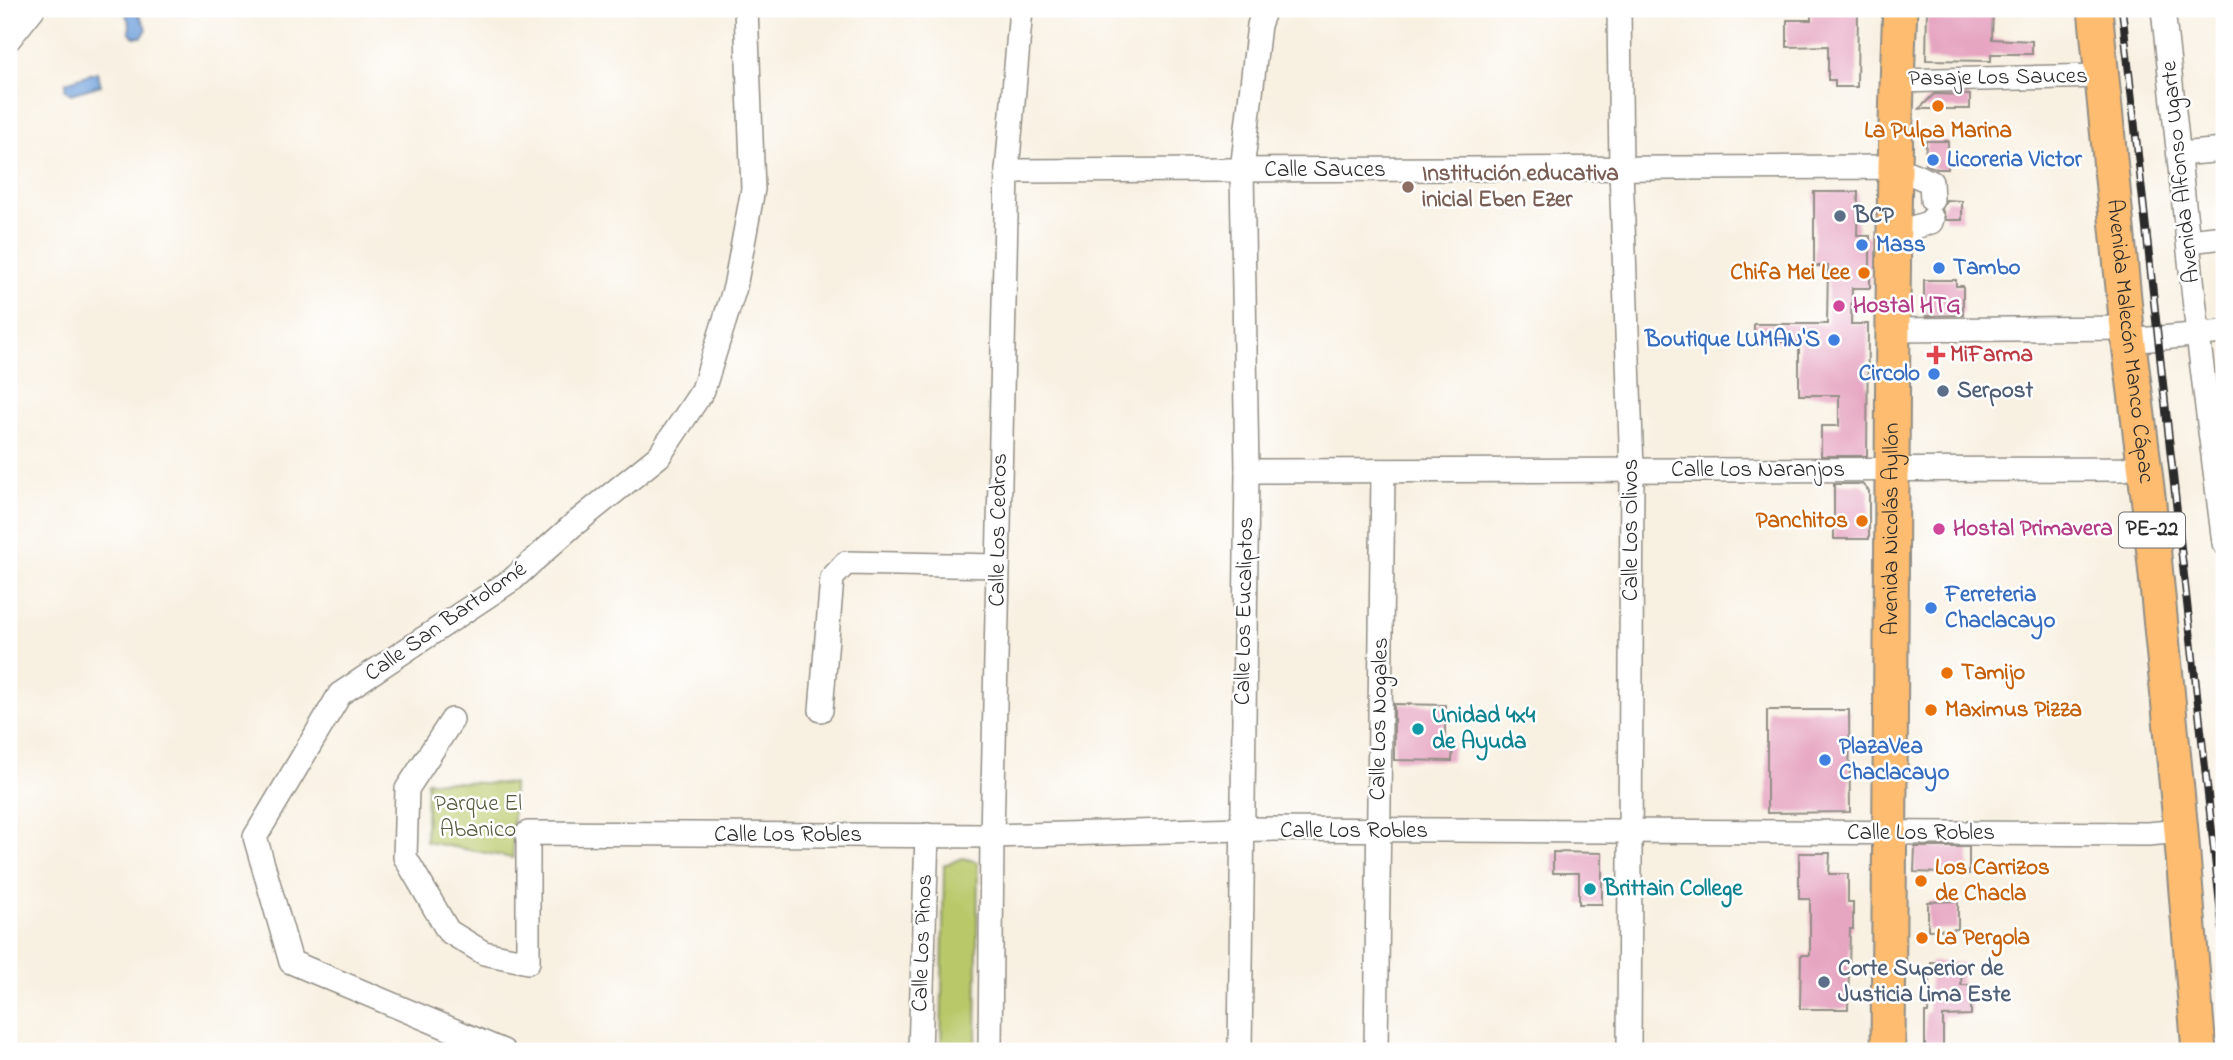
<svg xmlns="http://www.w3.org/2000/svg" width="2233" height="1060" font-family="'Indie Flower',sans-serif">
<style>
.green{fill:#b9c96b;stroke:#727a4b;stroke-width:2}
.water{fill:#71a1db;stroke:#4e6683;stroke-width:2}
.building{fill:#e6a5c1}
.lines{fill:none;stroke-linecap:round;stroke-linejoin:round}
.minor-casing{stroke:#928e86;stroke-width:26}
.highway-casing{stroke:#928e86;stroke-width:37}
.minor{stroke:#fff;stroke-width:23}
.highway{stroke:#fdbc6f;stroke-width:33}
.rail-casing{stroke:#2b2b2b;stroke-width:8}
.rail{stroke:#fff;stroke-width:5;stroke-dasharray:16;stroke-linecap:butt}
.food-dot{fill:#e8710a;stroke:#fff;stroke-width:2.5}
.shop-dot{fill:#3f7fe0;stroke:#fff;stroke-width:2.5}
.education-dot{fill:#8d6e63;stroke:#fff;stroke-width:2.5}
.service-dot{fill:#5c6f8a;stroke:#fff;stroke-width:2.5}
.hotel-dot{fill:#d1479c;stroke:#fff;stroke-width:2.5}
.health-dot{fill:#e0444e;stroke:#fff;stroke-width:2.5}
.culture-dot{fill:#0f9aa8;stroke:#fff;stroke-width:2.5}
.labels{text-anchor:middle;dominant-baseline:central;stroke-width:5;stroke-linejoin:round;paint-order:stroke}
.shield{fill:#fff;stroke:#6b6b6b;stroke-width:2}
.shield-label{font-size:21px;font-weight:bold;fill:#2b2b2b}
.street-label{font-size:23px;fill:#2b2b2b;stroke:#fff}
.food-label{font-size:23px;font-weight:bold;fill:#c56008;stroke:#fff;text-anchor:start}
.shop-label{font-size:23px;font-weight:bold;fill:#366cbe;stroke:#fff;text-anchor:start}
.education-label{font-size:23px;font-weight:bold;fill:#785e54;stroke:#fff;text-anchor:start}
.service-label{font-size:23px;font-weight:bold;fill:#4e5e75;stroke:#fff;text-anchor:start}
.hotel-label{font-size:23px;font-weight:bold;fill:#b23c85;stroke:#fff;text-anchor:start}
.health-label{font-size:23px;font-weight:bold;fill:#be3a42;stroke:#fff;text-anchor:start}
.culture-label{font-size:23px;font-weight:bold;fill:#0d838f;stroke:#fff;text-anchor:start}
.park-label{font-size:23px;fill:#565a3e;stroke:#fff}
</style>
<rect width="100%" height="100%" fill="#fff"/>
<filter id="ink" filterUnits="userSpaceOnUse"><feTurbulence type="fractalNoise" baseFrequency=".0143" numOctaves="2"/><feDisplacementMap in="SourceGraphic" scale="14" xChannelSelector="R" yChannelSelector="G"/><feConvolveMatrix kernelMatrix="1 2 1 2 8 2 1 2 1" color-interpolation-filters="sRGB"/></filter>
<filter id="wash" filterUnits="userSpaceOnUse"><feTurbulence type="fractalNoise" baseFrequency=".00686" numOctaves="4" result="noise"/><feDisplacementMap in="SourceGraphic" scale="28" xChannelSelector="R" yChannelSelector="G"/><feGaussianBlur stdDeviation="1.57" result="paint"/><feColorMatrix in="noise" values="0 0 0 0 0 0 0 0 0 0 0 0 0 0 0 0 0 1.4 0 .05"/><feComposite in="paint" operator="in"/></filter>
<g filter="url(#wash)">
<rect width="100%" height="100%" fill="#f8f0e1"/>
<g class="green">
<polygon points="427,781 513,784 513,858 426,842"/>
<polygon points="963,858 978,862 976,1051 941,1051 944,865"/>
</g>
<g class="water">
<polygon points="124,9 136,9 147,29 142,37 134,37 129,32 130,25"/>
<polygon points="97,72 101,85 71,94 65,90 66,82"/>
</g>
<g id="blocks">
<g class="building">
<polygon points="1811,9 1858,9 1857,87 1835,87 1835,80 1828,80 1828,46 1787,47 1787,20 1811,20"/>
<polygon points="1927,9 1993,9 1992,39 2032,41 2032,54 1991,54 1991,61 1926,60"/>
<polygon points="1934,94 1970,95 1970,109 1919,109"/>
<polygon points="1926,141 1948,141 1948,169 1937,169 1925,164"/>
<polygon points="1814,192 1858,192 1857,236 1870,236 1870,288 1852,288 1851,324 1868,324 1867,456 1821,456 1821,426 1839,426 1839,395 1799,395 1799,342 1774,342 1774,339 1754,339 1754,324 1827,324 1828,266 1814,266"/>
<polygon points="1946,200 1962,201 1962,220 1946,220 1942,209"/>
<polygon points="1924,280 1956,280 1956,286 1963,286 1963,315 1926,316 1924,314"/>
<polygon points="1834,484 1862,484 1869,491 1869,539 1834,539"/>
<polygon points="1394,704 1445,705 1445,745 1453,745 1452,761 1394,760"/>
<polygon points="1767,710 1849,710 1850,812 1767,813"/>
<polygon points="1915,847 1969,847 1969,874 1914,872"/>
<polygon points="1553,852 1602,853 1602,904 1579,904 1579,873 1553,873"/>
<polygon points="1799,853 1830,853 1829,874 1848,874 1848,902 1853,902 1853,929 1850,929 1848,1009 1800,1009 1801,955 1810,955 1810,899 1799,899"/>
<polygon points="1958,901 1958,929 1928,930 1928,902"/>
<polygon points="1931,962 1962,963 1961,985 1971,985 1971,1015 1943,1016 1943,1051 1925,1051 1925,1013 1928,1013"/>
</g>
</g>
</g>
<g filter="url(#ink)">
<use href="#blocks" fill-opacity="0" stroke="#928e86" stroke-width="2"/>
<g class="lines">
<g class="minor-casing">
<g id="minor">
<polyline points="1619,9 1621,169 1632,469 1629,1051"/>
<polyline points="2163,9 2198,335 2224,543"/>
<polyline points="9,39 33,9"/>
<polyline points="1896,81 2101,76"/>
<polyline points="2179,154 2224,150"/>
<polyline points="1007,171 1895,167 1931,182 1932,200"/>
<polyline points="1894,234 1931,222 1932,219"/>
<polyline points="2189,241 2224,237"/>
<polyline points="1893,330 2127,328"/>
<polyline points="2129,341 2224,332"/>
<polyline points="1247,471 2123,469 2143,465"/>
<polyline points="821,710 832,578 846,563 998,566"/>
<polyline points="452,720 407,789 405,857 448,931 484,953 528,962 528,833 992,836 1241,829 2148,834 2181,831"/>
<polyline points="503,1051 291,962 255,837 340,694 513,579 572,526 659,456 703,390 735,287 753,189 746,9"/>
<polyline points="920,1051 927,835"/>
<polyline points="990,1051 992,836 1007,171 1021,9"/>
<polyline points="1240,1051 1247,471 1242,170 1259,25 1265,9"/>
<polyline points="1376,1051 1383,471"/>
</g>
</g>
<g class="highway-casing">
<g id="highway">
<path id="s1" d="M2095,9L2127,328L2149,504L2181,831L2199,1051"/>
<path id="s2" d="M1888,1051C1892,804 1890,557 1893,310C1894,210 1895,109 1900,9"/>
</g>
</g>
<use href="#minor" class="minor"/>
<use href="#highway" class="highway"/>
<g class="rail-casing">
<polyline id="rail" points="2122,9 2224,941"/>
</g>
<use href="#rail" class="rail"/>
</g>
</g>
<g class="food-dot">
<circle cx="1938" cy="106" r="7"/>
<circle cx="1864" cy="273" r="7"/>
<circle cx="1862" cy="521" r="7"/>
<circle cx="1947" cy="673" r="7"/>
<circle cx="1931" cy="710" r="7"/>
<circle cx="1921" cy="881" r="7"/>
<circle cx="1922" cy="938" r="7"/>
</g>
<g class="shop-dot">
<circle cx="1933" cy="160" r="7"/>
<circle cx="1862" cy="245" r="7"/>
<circle cx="1939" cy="268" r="7"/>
<circle cx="1834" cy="340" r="7"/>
<circle cx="1934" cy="374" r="7"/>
<circle cx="1931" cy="608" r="7"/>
<circle cx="1825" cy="760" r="7"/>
</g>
<circle class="education-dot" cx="1408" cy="187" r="7"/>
<g class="service-dot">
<circle cx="1840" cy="216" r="7"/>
<circle cx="1943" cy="391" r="7"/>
<circle cx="1824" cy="982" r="7"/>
</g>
<g class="hotel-dot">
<circle cx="1839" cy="306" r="7"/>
<circle cx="1939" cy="529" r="7"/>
</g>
<path class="health-dot" d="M1932.5 344.5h7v7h7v7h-7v7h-7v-7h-7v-7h7z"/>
<g class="culture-dot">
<circle cx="1418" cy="729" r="7"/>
<circle cx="1590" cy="889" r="7"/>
</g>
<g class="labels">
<rect class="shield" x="2119" y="512.5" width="66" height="35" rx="5"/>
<g class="shield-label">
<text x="2152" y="530">PE-22</text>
</g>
<g class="street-label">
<text transform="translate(1998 78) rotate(-1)">Pasaje Los Sauces</text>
<text x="1325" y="170">Calle Sauces</text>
<text transform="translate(2181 172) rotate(-96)">Avenida Alfonso Ugarte</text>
<text stroke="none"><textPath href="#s1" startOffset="334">Avenida Malecón Manco Cápac</textPath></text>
<text x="1758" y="470">Calle Los Naranjos</text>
<text transform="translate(999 530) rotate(-89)">Calle Los Cedros</text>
<text transform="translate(1631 530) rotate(-90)">Calle Los Olivos</text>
<text stroke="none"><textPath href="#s2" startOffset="522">Avenida Nicolás Ayllón</textPath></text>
<text transform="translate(1245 611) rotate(-89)">Calle Los Eucaliptos</text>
<text transform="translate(446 622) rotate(-35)">Calle San Bartolomé</text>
<text transform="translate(1380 719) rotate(-89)">Calle Los Nogales</text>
<text x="1354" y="831">Calle Los Robles</text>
<text x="1921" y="833">Calle Los Robles</text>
<text x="788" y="835">Calle Los Robles</text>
<text transform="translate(923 943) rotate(-88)">Calle Los Pinos</text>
</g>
<g class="food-label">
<text x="1938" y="131" text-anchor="middle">La Pulpa Marina</text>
<text x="1850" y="273" text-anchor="end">Chifa Mei Lee</text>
<text x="1848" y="521" text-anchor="end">Panchitos</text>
<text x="1961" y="673">Tamijo</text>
<text x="1945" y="710">Maximus Pizza</text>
<text x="1935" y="868">Los Carrizos<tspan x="1935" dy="26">de Chacla</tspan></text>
<text x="1936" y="938">La Pergola</text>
</g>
<g class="shop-label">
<text x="1947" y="160">Licoreria Victor</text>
<text x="1876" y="245">Mass</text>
<text x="1953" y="268">Tambo</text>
<text x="1820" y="340" text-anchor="end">Boutique LUMAN'S</text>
<text x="1920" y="374" text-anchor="end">Circolo</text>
<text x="1945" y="595">Ferreteria<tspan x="1945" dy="26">Chaclacayo</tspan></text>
<text x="1839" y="747">PlazaVea<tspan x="1839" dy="26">Chaclacayo</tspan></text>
</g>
<g class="education-label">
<text x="1422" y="174">Institución educativa<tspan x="1422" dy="26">inicial Eben Ezer</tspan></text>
</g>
<g class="service-label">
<text x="1854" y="216">BCP</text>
<text x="1957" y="391">Serpost</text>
<text x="1838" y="969">Corte Superior de<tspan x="1838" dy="26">Justicia Lima Este</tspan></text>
</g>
<g class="hotel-label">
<text x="1853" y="306">Hostal HTG</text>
<text x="1953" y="529">Hostal Primavera</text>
</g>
<g class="health-label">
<text x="1950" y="355">MiFarma</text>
</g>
<g class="culture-label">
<text x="1432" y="716">Unidad 4x4<tspan x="1432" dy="26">de Ayuda</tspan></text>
<text x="1604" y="889">Brittain College</text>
</g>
<g class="park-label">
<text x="478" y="804">Parque El<tspan x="478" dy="26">Abanico</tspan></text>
</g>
</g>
<rect width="2233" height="1060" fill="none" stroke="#fff" stroke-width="35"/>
</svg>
